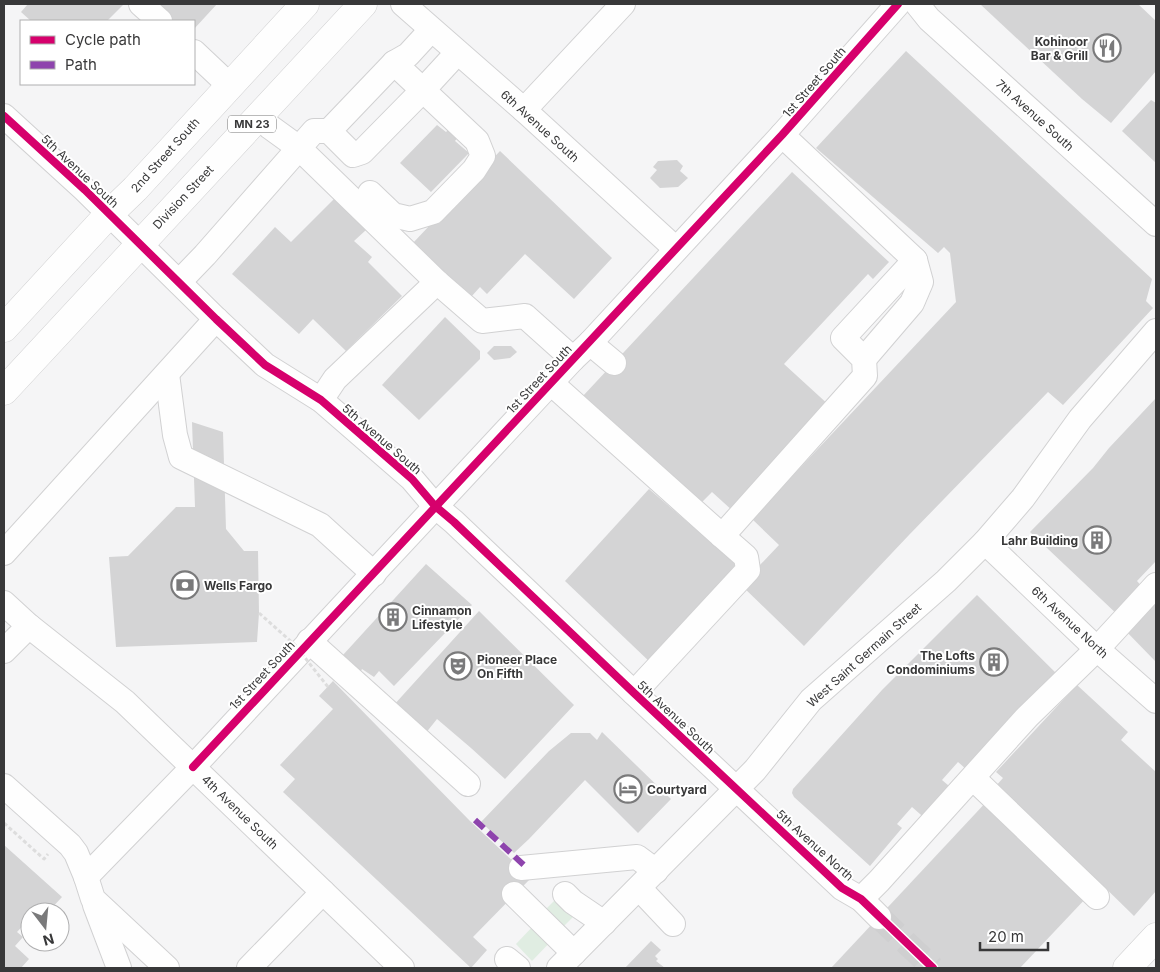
<svg xmlns="http://www.w3.org/2000/svg" width="1160" height="972" font-family="Inter,sans-serif">
<style>
.green{fill:#e0ede2}
.building{fill:#d4d4d5}
.lines{fill:none;stroke-linecap:round;stroke-linejoin:round}
.minor-tunnel{stroke:#cfcfd0;stroke-width:24;stroke-dasharray:24 12;stroke-linecap:butt}
.minor-casing{stroke:#d1d1d2;stroke-width:26}
.major-casing{stroke:#d1d1d2;stroke-width:29}
.highway-casing{stroke:#d1d1d2;stroke-width:29}
.path{stroke:#ddd;stroke-width:3;stroke-dasharray:4 2.5;stroke-linecap:butt}
.minor{stroke:#fefefe;stroke-width:24}
.major{stroke:#fefefe;stroke-width:28}
.highway{stroke:#fefefe;stroke-width:28}
.path-bridge{stroke:#ddd;stroke-width:3;stroke-dasharray:4 2.5;stroke-linecap:butt}
.quiet{stroke:#8e44ad;stroke-width:6;stroke-dasharray:12 6;stroke-linecap:butt}
.cycleway-casing{stroke:#fff;stroke-width:11}
.cycleway{stroke:#d6006c;stroke-width:8}
.labels{text-anchor:middle;dominant-baseline:central;stroke-width:4;stroke-linejoin:round;paint-order:stroke}
.shield{fill:#fff;stroke:#747474;stroke-width:1}
.shield-label{font-size:11px;font-weight:bold;fill:#383839}
.poi-label{font-size:12px;font-weight:bold;fill:#383839;stroke:#fff;text-anchor:start}
.street-label{font-size:12px;fill:#383839;stroke:#fff}
</style>
<rect width="100%" height="100%" fill="#f5f5f6"/>
<g class="green">
<polygon points="557,898 575,915 564,926 545,910"/>
<polygon points="537,922 554,938 532,961 516,944"/>
</g>
<g class="building">
<polygon points="28,4 124,4 107,21 31,21 21,12"/>
<polygon points="155,4 217,4 194,29 194,21 173,21"/>
<polygon points="980,4 1138,4 1156,21 1156,71 1111,123 1082,99"/>
<polygon points="906,51 1152,279 1146,301 1153,308 1063,405 1048,392 909,535 804,646 741,585 779,545 752,519 956,302 950,253 944,247 938,253 816,148"/>
<polygon points="1151,100 1156,103 1156,163 1122,131"/>
<polygon points="437,125 446,132 449,129 458,137 455,141 469,153 431,192 400,163"/>
<polygon points="500,151 612,258 574,299 525,254 487,294 480,287 471,297 413,243"/>
<polygon points="677,160 683,166 680,171 688,178 678,187 660,188 650,178 657,170 653,167 658,161"/>
<polygon points="792,172 889,262 873,279 868,274 784,364 831,407 734,512 712,492 699,505 582,397"/>
<polygon points="334,199 366,230 354,241 372,257 368,262 402,296 346,351 313,319 299,334 232,274 275,227 291,242"/>
<polygon points="445,317 480,351 480,359 419,420 382,385"/>
<polygon points="494,346 511,346 517,352 510,358 494,360 487,353"/>
<polygon points="1156,398 1156,561 1137,581 1144,589 1119,616 1030,532 1093,468 1109,448"/>
<polygon points="192,422 223,432 226,529 244,551 258,551 259,613 257,642 116,647 109,557 128,556 176,507 195,507"/>
<polygon points="649,489 741,568 652,664 565,581"/>
<polygon points="426,564 472,605 394,686 379,671 374,677 362,669 360,673 343,655"/>
<polygon points="1156,593 1156,662 1123,628"/>
<polygon points="977,595 1061,678 966,769 958,762 942,780 955,791 928,821 912,807 897,824 902,828 870,866 794,797 792,793 793,789 882,690"/>
<polygon points="479,611 574,705 505,779 471,748 437,719 425,734 393,706"/>
<polygon points="333,681 470,821 531,878 473,937 487,950 471,968 283,792 295,779 280,765 333,709 319,696"/>
<polygon points="1077,685 1128,732 1121,740 1156,772 1156,891 1134,916 1085,868 995,787 1003,778 996,772"/>
<polygon points="602,732 671,799 638,833 585,780 529,839 514,853 481,822 549,751 571,733 590,733 597,740"/>
<polygon points="989,799 1088,896 1020,968 831,968"/>
<polygon points="4,845 62,897 48,912 39,912 37,910 36,912 30,912 30,918 17,932 23,937 15,946 29,959 21,968 4,968"/>
<polygon points="651,941 661,950 655,956 658,959 656,961 665,968 625,968"/>
</g>
<g class="lines">
<polyline class="minor-tunnel" points="879,917 933,968"/>
<g class="minor-casing">
<g id="minor">
<polyline points="141,4 160,21"/>
<polyline points="403,4 524,110 676,249"/>
<polyline points="917,4 929,19 1156,224"/>
<polyline points="431,30 408,55 394,63 329,131 353,155 362,152 423,90 457,53"/>
<polyline points="194,52 229,85"/>
<polyline points="524,110 623,4"/>
<polyline points="4,116 85,190 216,319 265,365 321,400 412,479 435,506 454,522 634,693 842,888 861,899 879,917"/>
<polyline points="259,116 270,127 299,148 437,282 482,321 525,316 573,359"/>
<polyline points="782,135 915,260 921,282 912,303 864,359"/>
<polyline points="370,193 393,215 410,219 433,212 474,170 483,156 477,141 394,63"/>
<polyline points="179,282 205,255 314,131 329,131"/>
<polyline points="590,343 614,363"/>
<polyline points="167,374 175,435 181,457 320,525 374,574"/>
<polyline points="551,383 722,536 865,376 864,359 843,338 915,260"/>
<polyline points="321,400 335,379 437,282"/>
<polyline points="985,542 1097,649 1156,701"/>
<polyline points="4,553 216,319"/>
<polyline points="4,603 29,626 125,702 402,968"/>
<polyline points="309,641 468,784"/>
<polyline points="4,651 29,626"/>
<polyline points="634,693 748,570 746,557 722,536"/>
<polyline points="973,778 1097,897"/>
<polyline points="4,786 70,845 76,853 86,877 93,899 167,968"/>
<polyline points="521,868 637,857 656,871"/>
<polyline points="86,877 193,767 573,359 590,343 782,135 898,4"/>
<polyline points="639,888 673,924"/>
<polyline points="514,894 574,953"/>
<polyline points="565,894 573,902 604,923"/>
<polyline points="861,899 879,881 1027,717 1097,649 1156,585"/>
<polyline points="95,905 119,968"/>
<polyline points="507,959 518,968"/>
<polyline points="249,968 323,892"/>
<polyline points="559,968 755,770 811,700 946,581 985,542 1023,498 1080,419 1156,331"/>
</g>
</g>
<g class="major-casing">
<polyline id="major" points="1127,968 1156,937"/>
</g>
<g class="highway-casing">
<g id="highway">
<polyline points="4,328 109,214 135,189 305,4"/>
<polyline points="4,391 363,4"/>
</g>
</g>
<g class="path">
<polyline points="1034,539 1039,544"/>
<polyline points="4,823 44,859 48,854"/>
</g>
<use href="#minor" class="minor"/>
<use href="#major" class="major"/>
<use href="#highway" class="highway"/>
<polyline class="path-bridge" points="259,613 295,645 328,687"/>
<polyline class="quiet" points="475,820 526,867"/>
<g class="cycleway-casing">
<g id="cycleway">
<polyline points="4,116 85,190 216,319 265,365 321,400 412,479 435,506 454,522 634,693 842,888 861,899 933,968"/>
<polyline points="193,767 782,135 898,4"/>
</g>
</g>
<use href="#cycleway" class="cycleway"/>
</g>
<defs>
<g id="restaurant-ring" transform="scale(1.4375)"><circle r="9.5" fill="#fff" stroke="#7a7a7b" stroke-width="1.5"/><path d="M-5-6h1v4h1v-4h1v4h1v-4h1v5L-1.5 .5V6h-2V.5L-5-1ZM5-6V6H3V1.5H1.5Q1.5-4 5-6Z" fill="#7a7a7b"/></g>
<g id="building-ring" transform="scale(1.4375)"><circle r="9.5" fill="#fff" stroke="#7a7a7b" stroke-width="1.5"/><path d="M-4-6H4V6H1V3H-1V6H-4ZM-2.5-4.3h1.7v1.8h-1.7ZM.8-4.3h1.7v1.8H.8ZM-2.5-1h1.7V.8h-1.7ZM.8-1h1.7V.8H.8Z" fill="#7a7a7b"/></g>
<g id="bank-ring" transform="scale(1.4375)"><circle r="9.5" fill="#fff" stroke="#7a7a7b" stroke-width="1.5"/><path d="M-6-4H6V4H-6ZM0-2.3a2.3 2.3 0 1 0 0 4.6a2.3 2.3 0 1 0 0-4.6Z" fill="#7a7a7b"/></g>
<g id="theatre-ring" transform="scale(1.4375)"><circle r="9.5" fill="#fff" stroke="#7a7a7b" stroke-width="1.5"/><path d="M-5-5.5Q0-4 5-5.5V0Q5 5 0 6Q-5 5-5 0ZM-3.3-2.5H-1v1.5H-3.3ZM1-2.5H3.3v1.5H1ZM-2.8 1Q0 5.5 2.8 1Z" fill="#7a7a7b"/></g>
<g id="hotel-ring" transform="scale(1.4375)"><circle r="9.5" fill="#fff" stroke="#7a7a7b" stroke-width="1.5"/><path d="M-6-4.5h1.5V1H6V5H4.5V3h-9V5H-6ZM-4 0a1.8 1.8 0 1 1 3.6 0ZM.5 0V-2.5h3Q6-2.5 6 0Z" fill="#7a7a7b"/></g>
</defs>
<g fill-rule="evenodd">
<use href="#restaurant-ring" x="1107" y="48"/>
<use href="#building-ring" x="1097" y="540"/>
<use href="#bank-ring" x="185" y="585"/>
<use href="#building-ring" x="393" y="617"/>
<use href="#building-ring" x="994" y="662"/>
<use href="#theatre-ring" x="458" y="666"/>
<use href="#hotel-ring" x="628" y="789"/>
</g>
<g class="labels">
<rect class="shield" x="228" y="115.5" width="48" height="17" rx="4"/>
<g class="shield-label">
<text x="252" y="124">MN 23</text>
</g>
<g class="poi-label">
<text x="1088" y="41" text-anchor="end">Kohinoor<tspan x="1088" dy="14">Bar &amp; Grill</tspan></text>
<text x="1078" y="540" text-anchor="end">Lahr Building</text>
<text x="204" y="585">Wells Fargo</text>
<text x="412" y="610">Cinnamon<tspan x="412" dy="14">Lifestyle</tspan></text>
<text x="975" y="655" text-anchor="end">The Lofts<tspan x="975" dy="14">Condominiums</tspan></text>
<text x="477" y="659">Pioneer Place<tspan x="477" dy="14">On Fifth</tspan></text>
<text x="647" y="789">Courtyard</text>
</g>
<g class="street-label">
<text transform="translate(814 82) rotate(-49)">1st Street South</text>
<text transform="translate(1035 115) rotate(42)">7th Avenue South</text>
<text transform="translate(540 126) rotate(42)">6th Avenue South</text>
<text transform="translate(165 155) rotate(-48)">2nd Street South</text>
<text transform="translate(80 171) rotate(43)">5th Avenue South</text>
<text transform="translate(183 197) rotate(-47)">Division Street</text>
<text transform="translate(539 379) rotate(-47)">1st Street South</text>
<text transform="translate(382 439) rotate(41)">5th Avenue South</text>
<text transform="translate(1070 622) rotate(43)">6th Avenue North</text>
<text transform="translate(864 655) rotate(-42)">West Saint Germain Street</text>
<text transform="translate(262 675) rotate(-47)">1st Street South</text>
<text transform="translate(676 717) rotate(43)">5th Avenue South</text>
<text transform="translate(240 812) rotate(44)">4th Avenue South</text>
<text transform="translate(815 845) rotate(42)">5th Avenue North</text>
</g>
</g>
<rect width="1160" height="972" fill="none" stroke="#383839" stroke-width="10"/>
<rect x="20" y="20" width="175" height="65" fill="#ffffff" stroke="#afafb0"/>
<rect x="30" y="36" width="25" height="8" fill="#d6006c" stroke="#afafb0"/>
<text x="65" y="45" font-size="15" fill="#383839">Cycle path</text>
<rect x="30" y="61" width="25" height="8" fill="#8e44ad" stroke="#afafb0"/>
<text x="65" y="70" font-size="15" fill="#383839">Path</text>
<g transform="translate(45 927) rotate(164)"><circle r="24" fill="#ffffff" stroke="#afafb0"/>
<path d="M0-4L9 19L0 12L-9 19Z" fill="#7a7a7b"/>
<text y="-8" font-size="14" font-weight="bold" text-anchor="middle" fill="#383839">N</text>
</g>
<path d="M980 942v8h68v-8" fill="none" stroke="#383839" stroke-width="2.5"/>
<text x="988" y="942" font-size="15" fill="#383839" stroke="#ffffff" stroke-width="4" paint-order="stroke">20 m</text>
</svg>
